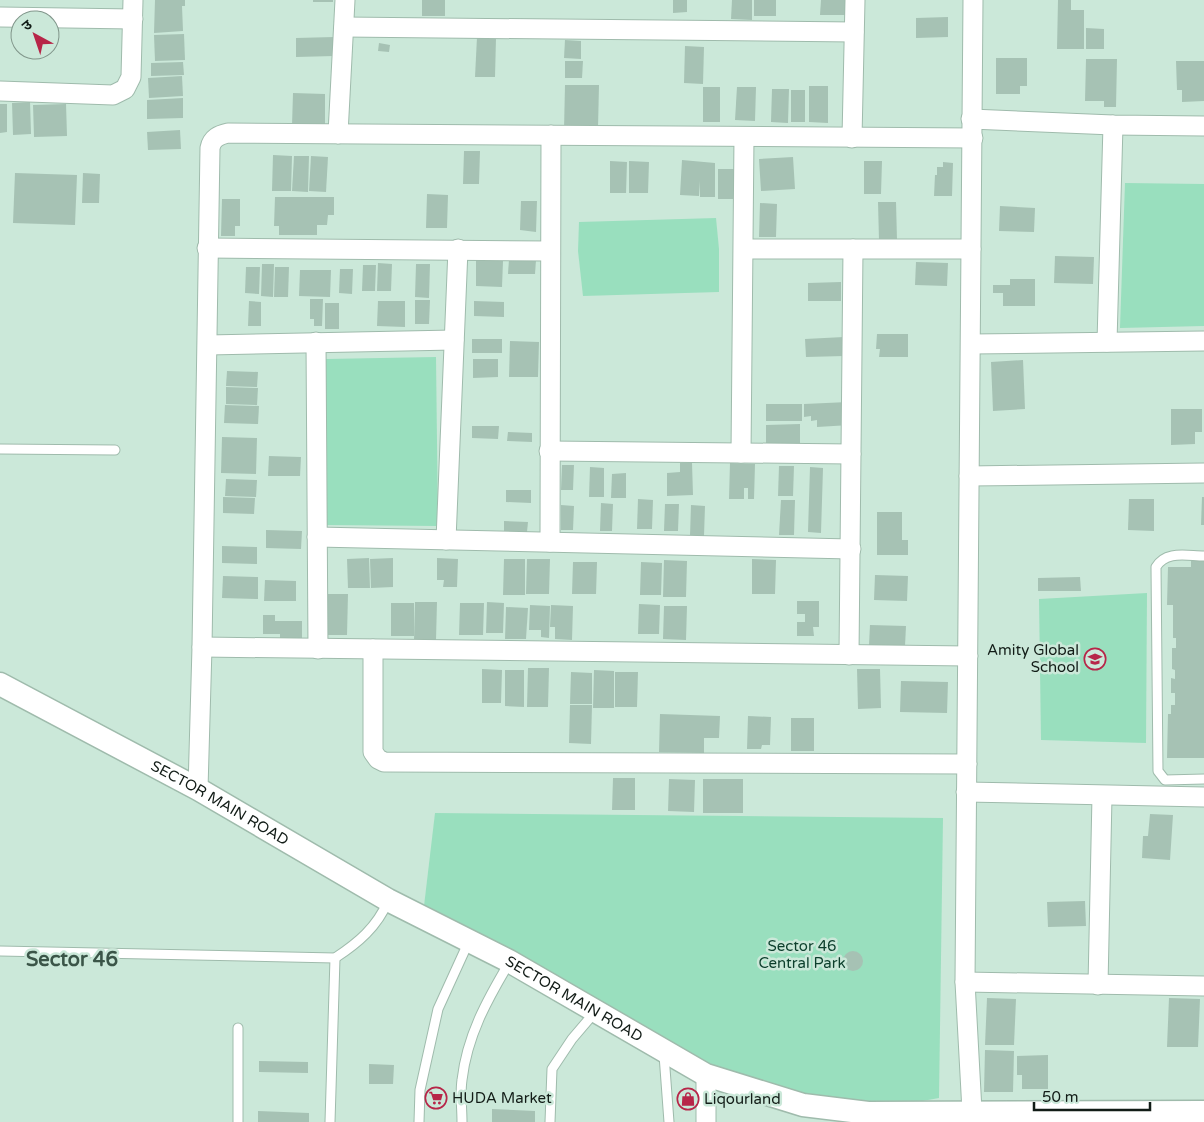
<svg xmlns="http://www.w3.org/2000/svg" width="1204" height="1122" font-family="'Varela Round','Noto Sans Devanagari',sans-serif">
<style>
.green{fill:#99dfbe}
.building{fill:#a6c2b4}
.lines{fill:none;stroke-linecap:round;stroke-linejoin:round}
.service-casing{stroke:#9fbbac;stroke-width:11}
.minor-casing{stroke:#9fbbac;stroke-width:21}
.tertiary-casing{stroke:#9fbbac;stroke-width:25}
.service{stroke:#fff;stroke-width:9}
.minor{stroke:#fff;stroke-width:19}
.tertiary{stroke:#fff;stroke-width:22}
.labels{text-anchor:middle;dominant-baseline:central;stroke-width:5;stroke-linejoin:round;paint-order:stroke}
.poi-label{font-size:15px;fill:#121c17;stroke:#cbe8d9;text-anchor:start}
.street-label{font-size:15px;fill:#121c17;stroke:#cbe8d9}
.park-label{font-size:15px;fill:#0c3f2c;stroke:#cbe8d9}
.district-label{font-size:20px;font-weight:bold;fill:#3b5548;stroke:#cbe8d9}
</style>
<rect width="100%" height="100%" fill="#cbe8d9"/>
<g class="green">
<polygon points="1125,183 1204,184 1204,326 1120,328"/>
<polygon points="716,218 719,249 719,292 583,296 578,251 579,222"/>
<polygon points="436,357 438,526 325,525 326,359"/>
<polygon points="1147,593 1146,743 1041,740 1039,599"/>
<polygon points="435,813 943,818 939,1098 889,1107 764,1090 707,1068 424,906"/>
</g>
<g class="building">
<polygon points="155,0 185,0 185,6 182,6 183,31 154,33"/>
<rect x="313" y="0" width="20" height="2"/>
<rect x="422" y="0" width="23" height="16"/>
<polygon points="673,0 687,0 687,12 673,13"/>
<polygon points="732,0 752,0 752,20 731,19"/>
<rect x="754" y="0" width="22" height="16"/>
<polygon points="821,0 846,0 845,15 820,15"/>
<polygon points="1058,0 1071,0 1071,10 1084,10 1084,49 1057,49"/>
<polygon points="948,17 948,37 916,38 916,18"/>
<polygon points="1086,28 1104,29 1104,49 1086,49"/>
<polygon points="184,34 185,60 155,61 154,35"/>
<polygon points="334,37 334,56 296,57 296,38"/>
<polygon points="477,37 496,38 495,77 475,77"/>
<polygon points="565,40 581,41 581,59 564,58"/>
<polygon points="379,43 390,45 389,52 378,51"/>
<polygon points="685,46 704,47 703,84 684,83"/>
<polygon points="996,58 1027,58 1027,86 1020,86 1020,94 996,94"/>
<polygon points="1086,59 1117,59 1116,107 1104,107 1104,101 1085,101"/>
<polygon points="565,61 583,61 582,78 565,78"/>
<polygon points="1176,61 1204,61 1204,101 1182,102 1182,90 1177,90"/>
<polygon points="183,62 184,75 151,76 151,63"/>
<polygon points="182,76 183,96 149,98 148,78"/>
<polygon points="565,85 599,85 598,128 564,130"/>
<polygon points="809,86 828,86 828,123 809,122"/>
<rect x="703" y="87" width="17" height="35"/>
<polygon points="737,87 756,87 755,121 735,120"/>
<polygon points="772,89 789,89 788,123 771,122"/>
<rect x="791" y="90" width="14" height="32"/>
<polygon points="293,93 325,94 325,127 292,126"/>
<polygon points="183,98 183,118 147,119 147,100"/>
<polygon points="30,102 31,134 13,135 12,103"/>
<polygon points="0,104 7,104 7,132 0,133"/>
<polygon points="66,104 67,136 34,137 33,105"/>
<polygon points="180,130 181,149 148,150 147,132"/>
<polygon points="464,151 480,151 479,184 463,184"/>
<polygon points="273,155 292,156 291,191 272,191"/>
<polygon points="294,156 309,156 308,192 292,191"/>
<polygon points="311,156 328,157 326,192 309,191"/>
<polygon points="793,157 795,189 761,191 759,159"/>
<polygon points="682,160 715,163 715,197 700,197 700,181 699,196 680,195"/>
<polygon points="610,161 627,162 626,193 610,193"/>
<polygon points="629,161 649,162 648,193 629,193"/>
<polygon points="864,161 882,161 881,194 864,194"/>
<polygon points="943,162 953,163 952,196 934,196 935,175 937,175 937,167 943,167"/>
<polygon points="718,169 737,169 736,199 718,199"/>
<polygon points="15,173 77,175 75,225 13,223"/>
<polygon points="83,173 100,174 99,203 82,203"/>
<polygon points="427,194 448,195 447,228 426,228"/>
<polygon points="275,197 334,197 334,215 328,215 327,225 317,225 317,235 279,235 279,226 274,226"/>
<polygon points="222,199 240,199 240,226 235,226 235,236 221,236"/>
<polygon points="521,201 537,201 536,232 520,230"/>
<polygon points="878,202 896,202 897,240 879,240"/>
<polygon points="760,203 777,204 776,237 759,237"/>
<polygon points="1000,206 1035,208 1034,232 999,231"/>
<polygon points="1055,256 1094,257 1093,284 1054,283"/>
<polygon points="509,259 536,260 535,274 508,274"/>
<polygon points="476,260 503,261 502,287 476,286"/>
<polygon points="916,262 948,263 947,286 915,285"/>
<polygon points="378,263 392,264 391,291 377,291"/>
<polygon points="262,264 274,264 273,297 261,296"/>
<polygon points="416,264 430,264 429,298 415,297"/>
<polygon points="363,265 376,265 375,291 362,291"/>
<polygon points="246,267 260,267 259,294 245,293"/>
<polygon points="275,267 289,267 288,297 274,297"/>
<polygon points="340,269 353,269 352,294 339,293"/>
<polygon points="300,270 331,270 330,297 299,296"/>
<polygon points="1010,279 1035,279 1035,306 1003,306 1003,293 993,293 993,285 1010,285"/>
<polygon points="841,282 841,301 808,301 808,283"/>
<polygon points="310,299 323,299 322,326 314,326 314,319 310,319"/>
<polygon points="415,300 430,300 429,324 415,324"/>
<polygon points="249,301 261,302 261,326 248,326"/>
<polygon points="378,301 405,301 405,327 377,326"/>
<polygon points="474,301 504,302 504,317 474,316"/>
<rect x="325" y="303" width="14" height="26"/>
<polygon points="877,334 908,334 908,357 879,357 880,349 876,349"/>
<polygon points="844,337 844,356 806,357 805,339"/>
<rect x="472" y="339" width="30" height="14"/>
<polygon points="510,341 539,342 538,377 509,377"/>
<polygon points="473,359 498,359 498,377 473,378"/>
<polygon points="1023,360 1025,409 993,411 991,362"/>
<polygon points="227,371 258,372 257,387 226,386"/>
<polygon points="226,387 258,388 257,405 226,404"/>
<polygon points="848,402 850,425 817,427 817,420 811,421 811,416 804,417 804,404"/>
<rect x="766" y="404" width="36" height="17"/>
<polygon points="225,405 259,406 258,424 224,423"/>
<polygon points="1171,409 1202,409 1202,432 1195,432 1195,444 1171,445"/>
<polygon points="800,424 800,444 766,444 766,425"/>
<polygon points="472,426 499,426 498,439 472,438"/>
<polygon points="508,432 532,433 532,442 507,441"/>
<polygon points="222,437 257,438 256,474 221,473"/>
<polygon points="269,456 301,457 300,476 268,476"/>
<polygon points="680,463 692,463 693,495 667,496 667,473 680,472"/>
<polygon points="730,463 755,464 754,499 748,499 748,488 744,488 744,499 729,499"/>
<polygon points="562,465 574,465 573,490 561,490"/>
<polygon points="779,466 794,466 793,496 778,496"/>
<polygon points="590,467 604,468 604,497 589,497"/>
<polygon points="810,467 823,468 821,533 808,532"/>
<polygon points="626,473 626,498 611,498 612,474"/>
<polygon points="226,479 257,480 256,497 225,496"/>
<polygon points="506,490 531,490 531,503 506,502"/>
<polygon points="223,497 255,498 254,514 223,513"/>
<polygon points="1202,497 1204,497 1204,525 1201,525"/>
<polygon points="638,499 653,500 652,529 637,529"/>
<polygon points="1129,499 1154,499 1154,531 1128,530"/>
<polygon points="781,500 795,500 794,535 779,535"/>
<polygon points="601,503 613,504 612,531 600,531"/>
<polygon points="665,504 679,504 678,531 664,531"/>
<polygon points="561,505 574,506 573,530 561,530"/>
<polygon points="691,505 705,506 704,536 690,536"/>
<polygon points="877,512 902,512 902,540 908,540 908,555 877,555"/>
<polygon points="504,521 528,522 527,532 504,531"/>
<polygon points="266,530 302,531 301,549 266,548"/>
<polygon points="222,546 257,547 257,564 222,563"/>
<polygon points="369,558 370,588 348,588 347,559"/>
<polygon points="393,558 393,587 371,588 370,559"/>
<polygon points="437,558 458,559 457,587 443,587 444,580 437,580"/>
<polygon points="504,559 525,559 525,595 503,595"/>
<polygon points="527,559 550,559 549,594 526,594"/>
<polygon points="752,559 776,560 775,594 752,594"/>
<polygon points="664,560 687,561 686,597 663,597"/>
<polygon points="1191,561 1204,561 1204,758 1167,758 1168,714 1171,714 1171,705 1175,705 1175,693 1171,693 1171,678 1175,679 1175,670 1172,669 1172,648 1176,648 1176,638 1173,638 1173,605 1167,605 1168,567 1191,567"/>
<polygon points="573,562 597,562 596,594 572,594"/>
<polygon points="641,562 662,563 661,595 640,595"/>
<polygon points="875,575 908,576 907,601 874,600"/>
<polygon points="223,576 258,577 258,599 222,598"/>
<polygon points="1080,577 1081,591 1038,591 1038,578"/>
<polygon points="265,580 296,581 296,601 264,601"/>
<polygon points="326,594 348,594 347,635 325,635"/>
<polygon points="797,601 819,601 819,627 813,627 814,636 797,636 797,622 805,622 805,614 797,614"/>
<polygon points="415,602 437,602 436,640 414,640"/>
<polygon points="487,602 504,603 503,633 486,633"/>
<rect x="391" y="603" width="23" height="33"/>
<polygon points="460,603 484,603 483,635 459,635"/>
<polygon points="639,604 660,605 659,634 638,634"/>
<polygon points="530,605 550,606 549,638 541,637 541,630 529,630"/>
<polygon points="551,605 573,606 572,640 555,639 555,627 550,627"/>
<polygon points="664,606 687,606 686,640 663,639"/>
<polygon points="506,607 528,608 526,639 505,639"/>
<polygon points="263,615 275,615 275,621 302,621 302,639 280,639 280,634 263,634"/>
<polygon points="870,625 906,626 905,646 869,645"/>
<polygon points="528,668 549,668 548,707 527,707"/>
<polygon points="482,669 502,670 501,703 482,703"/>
<polygon points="857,669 880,669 881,708 858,709"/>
<polygon points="505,670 524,670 524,707 505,706"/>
<polygon points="594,670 614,671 614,708 593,708"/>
<polygon points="571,672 592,673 592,704 570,704"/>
<polygon points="615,672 638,672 637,707 615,707"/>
<polygon points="901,681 948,682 947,713 900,712"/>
<polygon points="570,705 592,705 591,744 569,743"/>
<polygon points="660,714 720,716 719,738 704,738 704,753 659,752"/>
<polygon points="748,716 771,717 770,745 762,745 761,749 747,749"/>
<rect x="791" y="718" width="23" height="33"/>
<polygon points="613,778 635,778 635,810 612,810"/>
<polygon points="669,779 695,780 694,812 668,811"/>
<rect x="703" y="779" width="40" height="34"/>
<polygon points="1150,814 1173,815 1170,860 1142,858 1143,836 1148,836"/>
<polygon points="1085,901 1086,926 1048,927 1047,902"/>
<circle cx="853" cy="961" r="10"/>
<polygon points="987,998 1016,999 1014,1045 985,1045"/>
<polygon points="1169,998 1200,999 1198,1047 1167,1047"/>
<polygon points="985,1050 1014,1051 1013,1092 984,1092"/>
<polygon points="1048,1055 1048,1089 1022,1089 1022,1075 1017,1075 1017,1056"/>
<polygon points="259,1061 308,1062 308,1073 259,1072"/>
<polygon points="369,1064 394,1065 393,1084 369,1084"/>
<polygon points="492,1109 535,1111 535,1122 492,1122"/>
<polygon points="258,1111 309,1113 309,1122 258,1122"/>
</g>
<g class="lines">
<g class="service-casing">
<g id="service">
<polyline points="0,449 115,450"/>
<path d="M1204,556C1187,556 1166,550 1156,567L1158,771L1165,780L1204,779"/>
<path d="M0,951L335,958C358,943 377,927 388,901"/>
<polyline points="664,1055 669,1122"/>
<polyline points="238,1122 238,1028"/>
<polyline points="330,1122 335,958"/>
<polyline points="419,1122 420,1090 438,1009 469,941"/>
<path d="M462,1122C462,1108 460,1093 462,1080C467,1036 487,1000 509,963"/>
<polyline points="550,1122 552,1069 572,1039 595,1012"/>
</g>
</g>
<g class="minor-casing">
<g id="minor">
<polyline points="0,17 133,19"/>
<polyline points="344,27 854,32"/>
<polyline points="0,91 113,95 125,89 131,77 133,0"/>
<polyline points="971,119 1113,125 1204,126"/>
<polyline points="338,134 345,0"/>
<polyline points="852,138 855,0"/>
<polyline points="207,248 550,251"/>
<polyline points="744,249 971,249"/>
<polyline points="316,342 318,649"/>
<polyline points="1107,342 1113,125"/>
<polyline points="971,344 1204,341"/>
<polyline points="208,345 454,340"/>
<polyline points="549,451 851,454"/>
<polyline points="741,453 744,137"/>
<polyline points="969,476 1204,473"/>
<polyline points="317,537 851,549"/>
<polyline points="446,540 458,249"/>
<polyline points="550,542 551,135"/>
<polyline points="202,647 968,656"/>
<polyline points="373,649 373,752 378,759 384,762 967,764"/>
<polyline points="849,655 853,249"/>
<path d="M198,789L202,647L210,148C212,138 219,135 228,133L973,138"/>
<polyline points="966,792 1204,797"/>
<polyline points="965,982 1204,986"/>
<polyline points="1098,985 1102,796"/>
<polyline points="706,1075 706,1122"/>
<polyline points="972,1111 965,982 973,0"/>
</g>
</g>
<g class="tertiary-casing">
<g id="tertiary">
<path id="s1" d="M0,684L198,789L388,900L509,961L706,1075L803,1105L868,1113L1204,1112"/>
</g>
</g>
<use href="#service" class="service"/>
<use href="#minor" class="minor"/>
<use href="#tertiary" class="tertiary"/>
</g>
<defs>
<g id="school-ring" transform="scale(1.125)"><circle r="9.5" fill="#cbe8d9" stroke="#b72548" stroke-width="1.5"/><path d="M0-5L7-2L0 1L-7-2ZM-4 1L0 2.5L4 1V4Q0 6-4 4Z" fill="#b72548"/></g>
<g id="supermarket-ring" transform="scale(1.125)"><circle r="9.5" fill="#cbe8d9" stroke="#b72548" stroke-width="1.5"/><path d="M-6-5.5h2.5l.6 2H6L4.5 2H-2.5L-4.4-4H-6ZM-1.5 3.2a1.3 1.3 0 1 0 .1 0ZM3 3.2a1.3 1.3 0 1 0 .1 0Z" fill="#b72548"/></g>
<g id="shop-ring" transform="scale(1.125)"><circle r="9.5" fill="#cbe8d9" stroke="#b72548" stroke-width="1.5"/><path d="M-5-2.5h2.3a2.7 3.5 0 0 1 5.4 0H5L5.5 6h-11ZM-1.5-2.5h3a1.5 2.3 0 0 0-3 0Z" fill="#b72548"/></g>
</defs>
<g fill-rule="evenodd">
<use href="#school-ring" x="1095" y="659"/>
<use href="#supermarket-ring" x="436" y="1098"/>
<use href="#shop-ring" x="688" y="1099"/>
</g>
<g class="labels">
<g class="poi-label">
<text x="1079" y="650" text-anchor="end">Amity Global<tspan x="1079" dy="17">School</tspan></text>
<text x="452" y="1098">HUDA Market</text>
<text x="704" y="1099">Liqourland</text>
</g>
<g class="street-label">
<text stroke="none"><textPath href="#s1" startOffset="250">SECTOR MAIN ROAD</textPath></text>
<text stroke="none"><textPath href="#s1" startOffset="655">SECTOR MAIN ROAD</textPath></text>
</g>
<g class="park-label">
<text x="802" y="946">Sector 46<tspan x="802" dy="17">Central Park</tspan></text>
</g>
<g class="district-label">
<text x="72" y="960">Sector 46</text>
</g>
</g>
<g transform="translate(35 35) rotate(320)"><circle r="24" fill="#cbe8d9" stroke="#81968b"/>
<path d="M0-4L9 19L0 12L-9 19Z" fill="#b72548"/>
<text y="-8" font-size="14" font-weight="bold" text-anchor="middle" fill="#121c17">उ</text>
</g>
<path d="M1034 1102v8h116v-8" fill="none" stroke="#121c17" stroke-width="2.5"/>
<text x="1042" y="1102" font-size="15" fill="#121c17" stroke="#cbe8d9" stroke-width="4" paint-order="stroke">50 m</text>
</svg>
